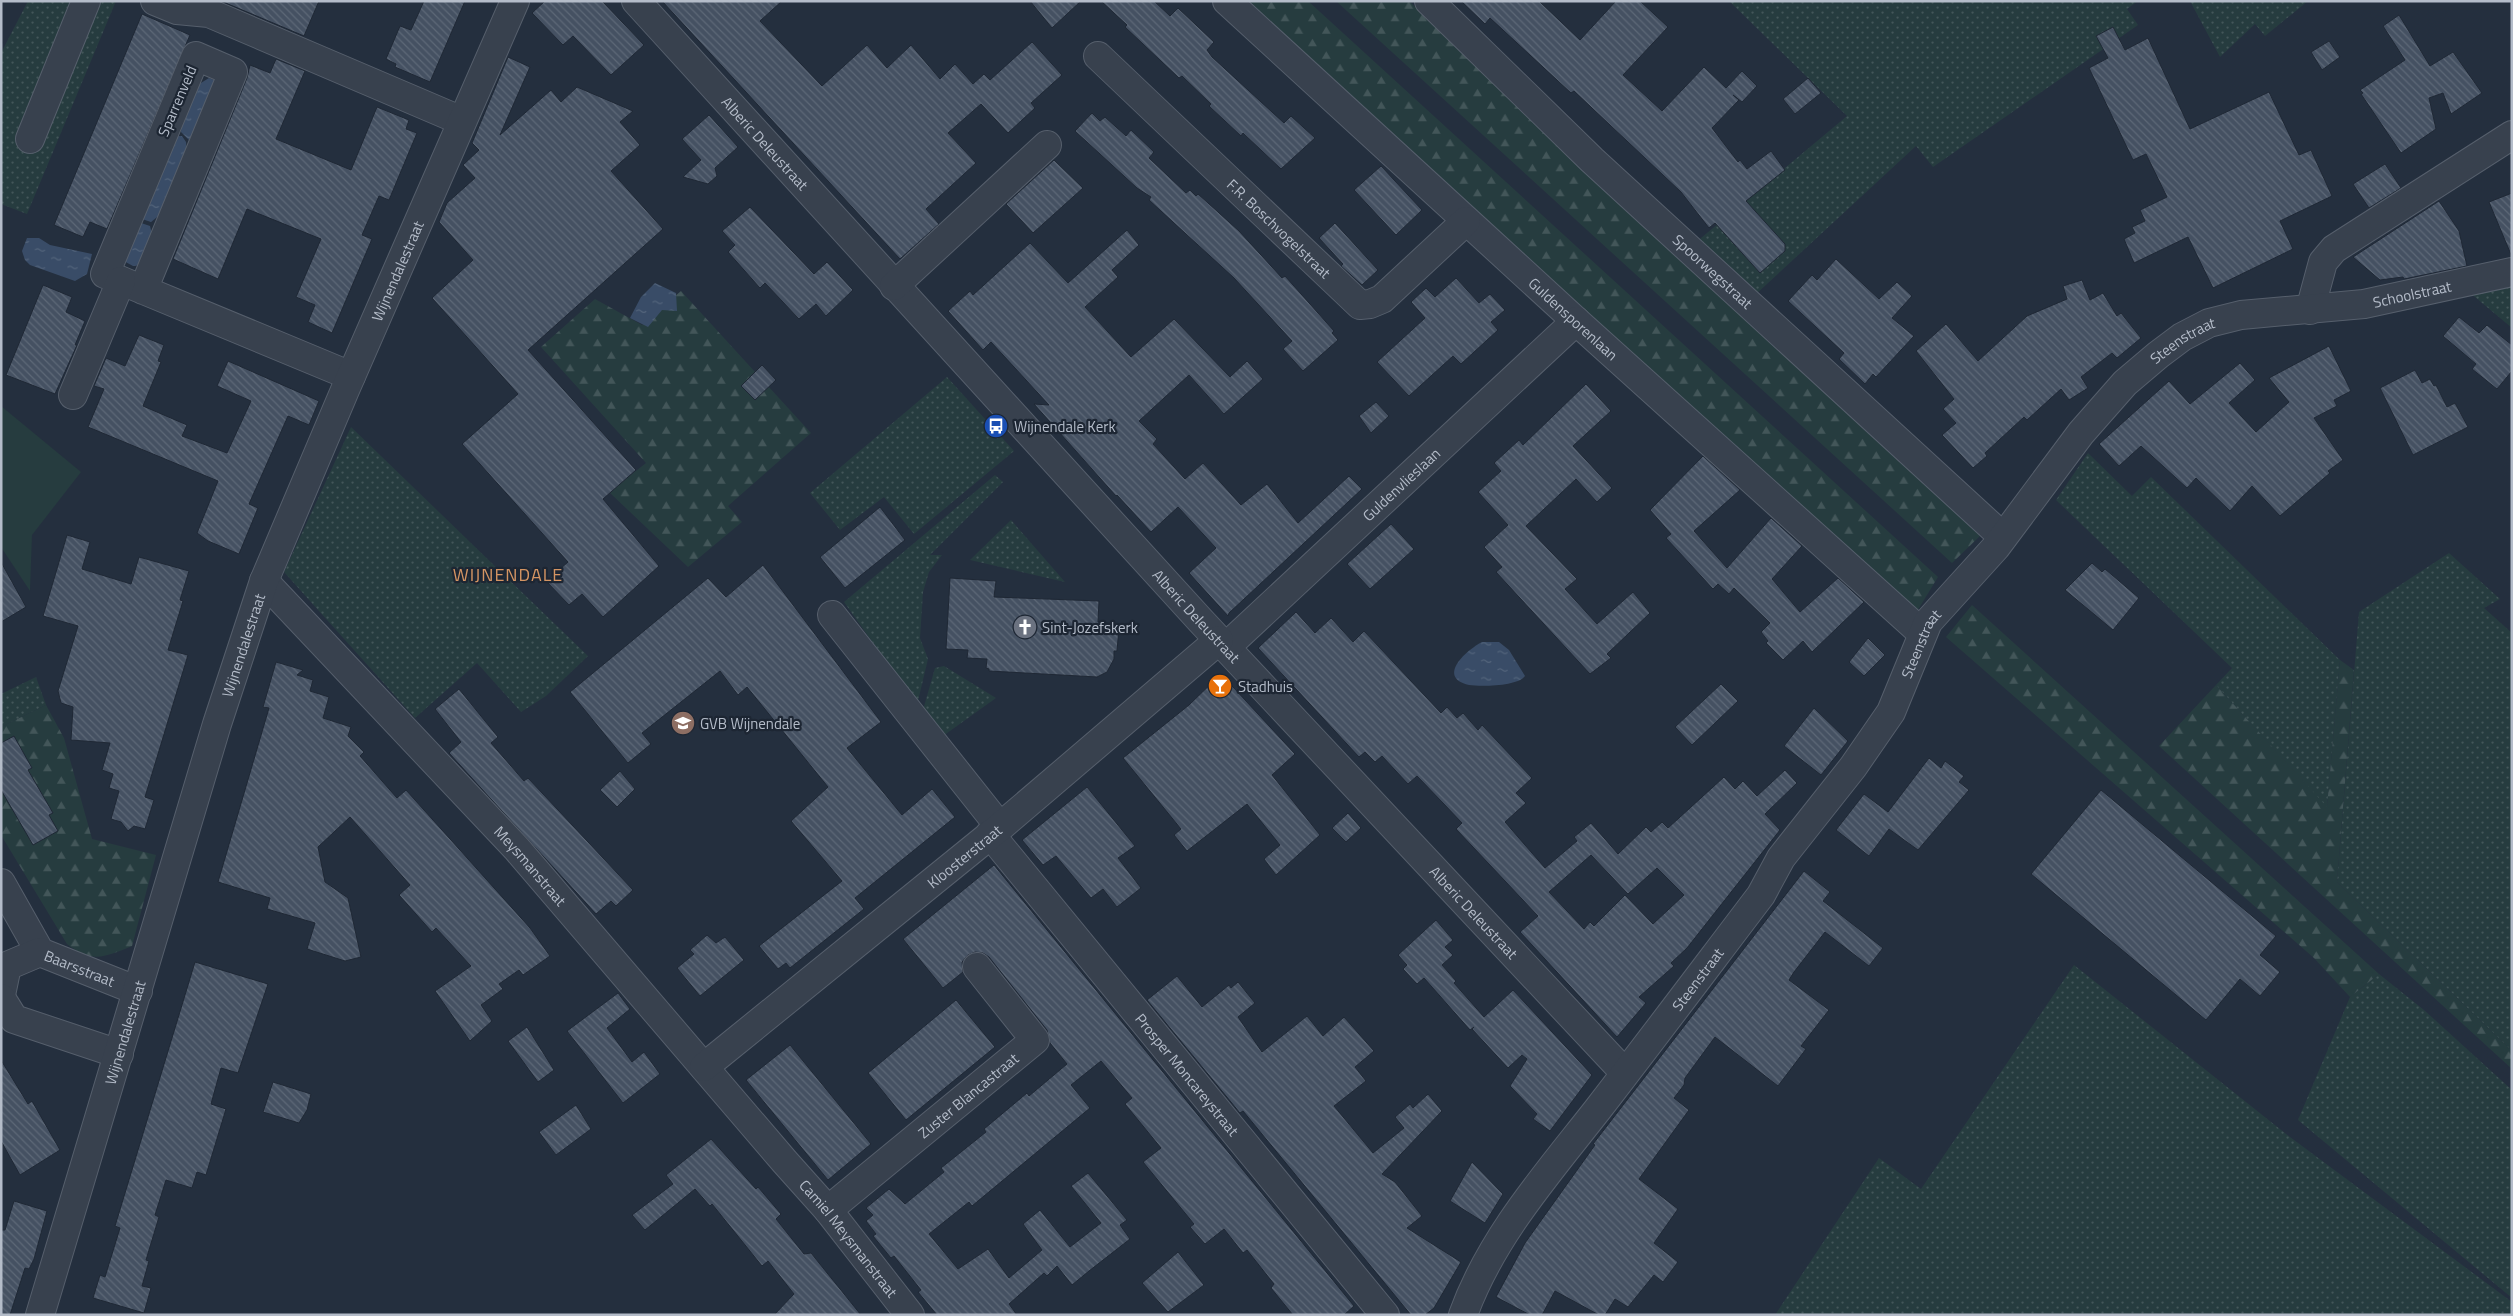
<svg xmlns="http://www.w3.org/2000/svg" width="2513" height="1316" font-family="'Titillium Web',sans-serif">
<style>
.grass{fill:url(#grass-dots)}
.forest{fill:url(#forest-firs)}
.park{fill:#263c3f}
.water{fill:url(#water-ripples)}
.building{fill:url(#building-back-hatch);stroke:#1f2835;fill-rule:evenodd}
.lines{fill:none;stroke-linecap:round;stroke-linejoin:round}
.minor-casing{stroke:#565f6c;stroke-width:30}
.minor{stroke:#38414e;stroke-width:28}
.labels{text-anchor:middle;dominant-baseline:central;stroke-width:4.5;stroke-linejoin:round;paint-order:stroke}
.street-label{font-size:15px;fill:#b4bcc9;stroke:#1d2633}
.poi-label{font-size:15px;fill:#b4bcc9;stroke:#1d2633;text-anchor:start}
.quarter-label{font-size:18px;letter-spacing:1px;fill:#d59563;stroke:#1d2633}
</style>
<defs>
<pattern id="grass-dots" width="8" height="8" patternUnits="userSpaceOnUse" patternTransform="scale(1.25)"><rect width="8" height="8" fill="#263c3f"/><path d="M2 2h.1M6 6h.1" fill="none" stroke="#435659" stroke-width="1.8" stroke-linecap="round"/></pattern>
<pattern id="forest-firs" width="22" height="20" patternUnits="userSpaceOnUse" patternTransform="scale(1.25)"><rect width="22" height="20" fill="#263c3f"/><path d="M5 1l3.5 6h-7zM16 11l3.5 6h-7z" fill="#435659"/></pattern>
<pattern id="water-ripples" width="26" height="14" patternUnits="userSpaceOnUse" patternTransform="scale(1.25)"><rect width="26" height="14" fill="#394c67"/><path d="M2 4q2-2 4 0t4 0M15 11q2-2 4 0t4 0" fill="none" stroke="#53647b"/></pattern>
<pattern id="building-back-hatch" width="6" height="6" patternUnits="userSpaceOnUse" patternTransform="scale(1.25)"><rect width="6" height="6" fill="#455162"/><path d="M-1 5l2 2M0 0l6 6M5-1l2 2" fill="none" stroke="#5d6877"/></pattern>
</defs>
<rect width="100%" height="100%" fill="#242f3e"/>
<g class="grass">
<polygon points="28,1 116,1 27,214 1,204 1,53"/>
<polygon points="1729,1 2138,1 2127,9 2138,25 1933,167 1916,146 1754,296 1695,243 1847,116"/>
<polygon points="2190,1 2308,1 2265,36 2255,24 2220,57"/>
<polygon points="2512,283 2512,328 2469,292"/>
<polygon points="947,377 1014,451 914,534 884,497 840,530 810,493"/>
<polygon points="351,427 588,656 546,696 521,712 477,663 415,718 284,572"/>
<polygon points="2088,453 2132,496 2151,477 2340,660 2327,808 2216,685 2232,668 2056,500"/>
<polygon points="995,475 1003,482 930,555 942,555 929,572 923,592 920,638 928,659 917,705 844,602"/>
<polygon points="1011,520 1065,582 970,560"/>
<polygon points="2449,553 2500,599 2484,608 2512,633 2512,1051 2337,882 2359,612"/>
<polygon points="944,666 996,698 943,736 923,710 935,668"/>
<polygon points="36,677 46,705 1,727 1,694"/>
<polygon points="2074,965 2290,1137 2512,1302 2512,1315 1775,1315 1879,1158 1921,1189"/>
<polygon points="2379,974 2424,1010 2512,1090 2512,1298 2298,1120 2350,997"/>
</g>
<g class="forest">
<polygon points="1238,1 1308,1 1938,577 1916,613"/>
<polygon points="1336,1 1409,1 1980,536 1952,563"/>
<polygon points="681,291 811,433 728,506 742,522 688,567 609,492 646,463 541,347 595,299 642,325"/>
<polygon points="1972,605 2379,974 2350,997 2314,958 1946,637"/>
<polygon points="2340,660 2354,670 2337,882 2512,1051 2512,1069 2159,746 2216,685 2327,807"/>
<path d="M46,705L64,738L92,839L156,855L132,946C105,957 92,964 67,944L1,835V727Z"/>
</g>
<polygon class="park" points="1,406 81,472 32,535 30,591 1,547"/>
<g class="water">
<polygon points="209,78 216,81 205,103 202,124 189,140 181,132 182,122 196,86"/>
<polygon points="178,136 182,136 186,142 187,158 162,213 151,222 142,219"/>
<polygon points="141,223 150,226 152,234 142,265 133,266 122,260"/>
<polygon points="27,238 39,238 50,245 92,254 87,274 75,281 30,265 25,260 22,251"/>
<polygon points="655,283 676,293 677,311 662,310 648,327 630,318 641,297"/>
<path d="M1482,642H1499L1509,650L1525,676C1518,686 1482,687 1469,685C1435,677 1468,649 1482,642Z"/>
</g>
<g class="building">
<polygon points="221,1 319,1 304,36"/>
<polygon points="424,1 465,1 430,82 395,67 396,64 386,59 400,26 411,30"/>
<polygon points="545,1 602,1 644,45 611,75 573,36 563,45 532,13"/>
<polygon points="662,1 782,1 760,21 822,86 867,45 887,68 911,45 940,79 955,64 973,84 984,74 990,80 1032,42 1062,75 1031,103 1035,108 1008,133 981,104 948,133 976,163 926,209 939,224 900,259"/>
<polygon points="1030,1 1081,1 1052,28"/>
<polygon points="1101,1 1154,1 1170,16 1178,8 1214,42 1207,50 1212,57 1284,123 1291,116 1315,138 1281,169 1243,133 1241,136 1209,106 1211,104 1182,76 1179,78 1125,27 1127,25"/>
<polygon points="1461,1 1539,1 1580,40 1616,1 1640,1 1668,27 1623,75 1662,111 1704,67 1726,88 1742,71 1757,86 1742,102 1733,95 1739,100 1712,128 1738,162 1740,160 1747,169 1771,151 1785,170 1746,201 1785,244 1785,251 1760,273 1715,223 1709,228 1681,192 1574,91 1571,93 1490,18 1485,24"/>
<polygon points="142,14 190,35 107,229 90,222 83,237 54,225"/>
<polygon points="2399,15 2430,66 2453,52 2482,93 2451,114 2443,93 2429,98 2436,129 2401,153 2361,94 2363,93 2360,90 2405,60 2383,26"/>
<polygon points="2113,27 2125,50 2148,38 2190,129 2269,92 2299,155 2311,150 2332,196 2280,221 2293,249 2213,288 2188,237 2134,263 2124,239 2135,233 2132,227 2145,221 2140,210 2167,197 2146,154 2133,160 2089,68 2108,58 2096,36"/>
<polygon points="2329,41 2340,57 2322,70 2311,52"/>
<polygon points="508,57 530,67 500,135 551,90 561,102 577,87 633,111 620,122 640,145 611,171 663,229 528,350 636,470 603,499 659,566 603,617 582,594 569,605 546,581 568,562 462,444 518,394 432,298 473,260 439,222 447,203 475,178 463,165 479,150 472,143"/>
<polygon points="276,59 305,71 276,139 351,170 377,107 409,120 406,129 417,133 389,200 379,196 362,235 372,239 332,333 308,322 315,305 296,297 321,239 247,209 218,279 173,259 247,78 250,65 270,73"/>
<polygon points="1808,78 1821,93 1795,114 1783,99"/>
<polygon points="1092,113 1100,121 1105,117 1126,136 1131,130 1154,152 1149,158 1186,193 1190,190 1196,196 1198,194 1239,231 1282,278 1285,276 1334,331 1332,333 1338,340 1303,371 1283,349 1292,341 1234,278 1149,200 1151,197 1137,188 1075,131"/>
<polygon points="709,115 738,147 715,168 717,176 708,184 683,177 701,160 682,139"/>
<polygon points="1054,160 1083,188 1033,233 1006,204"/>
<polygon points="2385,164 2401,188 2369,208 2353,184"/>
<polygon points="1381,166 1422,210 1396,235 1354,190"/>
<polygon points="2512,193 2512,257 2489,202"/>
<polygon points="2439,201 2459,231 2467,266 2404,279 2403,277 2395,278 2380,280 2353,257"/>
<polygon points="750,207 814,274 827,262 853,290 826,316 816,304 799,319 765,283 760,288 728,252 735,245 722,231"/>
<polygon points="1335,223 1378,270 1362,285 1341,266 1343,264 1319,238"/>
<polygon points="1127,230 1139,245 1112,270 1118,277 1085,307 1131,357 1174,319 1230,377 1247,361 1263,379 1224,414 1189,375 1139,421 1157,439 1153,444 1185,479 1203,463 1241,505 1267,484 1298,523 1349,476 1362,489 1229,613 1228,616 1189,573 1216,548 1178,507 1151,532 1117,495 1116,496 1034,404 1049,405 991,342 983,350 948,311 970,291 973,295 1030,243 1068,283"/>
<polygon points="1836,259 1879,299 1897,282 1912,296 1892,318 1914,336 1876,377 1873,374 1865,384 1839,359 1844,353 1788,301 1812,275 1817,280"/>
<polygon points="1456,278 1479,303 1490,294 1505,310 1491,322 1498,330 1461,364 1453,356 1409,396 1377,362 1425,318 1411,302 1426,288 1435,297"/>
<polygon points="2082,280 2090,300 2103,293 2117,316 2121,313 2141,338 2117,358 2112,353 2081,377 2088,388 2069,400 2061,389 2027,420 2024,417 1985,453 1987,456 1973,468 1942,435 1956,423 1943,409 1954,399 1916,351 1946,324 1978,361 2027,316 2067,299 2063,286"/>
<polygon points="43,285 72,297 66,312 85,321 75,345 77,345 55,394 6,375"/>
<polygon points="2459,317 2479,333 2487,325 2512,345 2512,371 2497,389 2472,369 2476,364 2443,336"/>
<polygon points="139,335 164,345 158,361 161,362 143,406 187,425 182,436 227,453 251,401 217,386 228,361 319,401 309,425 288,416 249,504 258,508 239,554 208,541 197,533 218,481 88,427 104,389 94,386 106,358 125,366"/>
<polygon points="2329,346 2351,391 2334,400 2337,406 2314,418 2343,460 2328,471 2330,473 2280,516 2252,486 2230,511 2196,478 2187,488 2141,446 2119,466 2099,444 2169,381 2190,404 2240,363 2255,380 2229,403 2256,432 2289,402 2269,378"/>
<polygon points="762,365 776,380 755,400 741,386"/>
<polygon points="2415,370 2422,383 2430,379 2434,386 2436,385 2447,407 2455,403 2468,427 2413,455 2380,388"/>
<polygon points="1586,384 1611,411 1573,446 1612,488 1597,502 1576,479 1526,526 1577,579 1565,589 1597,624 1633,592 1650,613 1607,654 1611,658 1590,674 1496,572 1502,567 1484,547 1508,525 1478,492 1501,471 1494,463 1519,440 1523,445"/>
<polygon points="1376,402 1389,416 1371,433 1359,416"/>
<polygon points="1703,456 1740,490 1694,531 1727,568 1771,518 1802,546 1772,579 1800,612 1838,578 1864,602 1812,652 1803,641 1783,660 1766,643 1768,641 1761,632 1770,623 1734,588 1729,594 1718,584 1713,589 1666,538 1671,534 1650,510"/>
<polygon points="880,507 905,540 845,588 820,557"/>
<polygon points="1391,524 1414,549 1370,589 1347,564"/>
<polygon points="67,535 90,542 82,569 131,584 139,557 189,571 180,600 183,601 168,650 188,655 145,797 154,800 145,829 134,826 128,831 121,822 111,819 119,791 109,788 113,774 102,770 110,743 71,740 73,707 61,703 58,691 78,626 43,616"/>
<polygon points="1,562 26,607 1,622"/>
<polygon points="2092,563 2102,572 2105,569 2139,598 2113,630 2065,590"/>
<polygon points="763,565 881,722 847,748 902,815 932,789 955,817 855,898 864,909 790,968 786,963 778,969 759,946 842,881 791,821 828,787 747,687 738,695 720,671 642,733 651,744 628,763 570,692 708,578 726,597"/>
<polygon points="950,578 996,581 994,597 1099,601 1098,622 1115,624 1115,628 1119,628 1117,651 1114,651 1114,659 1107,672 1097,677 989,671 989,669 986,668 987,659 967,658 968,650 946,649"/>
<path d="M1296,612L1315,633L1331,618L1353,642L1364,631L1441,713L1447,707L1457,718L1463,713L1478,730L1482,725L1532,778L1516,793L1526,803L1505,822L1545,868L1577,841L1574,837L1591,823L1618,854L1646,827L1651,832L1662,822L1668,828L1724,777L1735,789L1743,781L1757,796L1785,770L1797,783L1765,814L1780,830L1687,948L1671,963L1674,966L1639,997L1646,1003L1617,1037L1520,932L1538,916L1456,829L1462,823L1443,803L1417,776L1408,784L1382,756L1375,762L1365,752L1359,757L1258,648ZM1591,855L1628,894L1657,868L1684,895L1653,924L1625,895L1594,926L1590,922L1584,929L1549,892Z"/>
<polygon points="1868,638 1885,655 1864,676 1849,662"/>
<polygon points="276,662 303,670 297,675 313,680 310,691 329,697 323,718 351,727 348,736 364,752 360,756 397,798 406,790 530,928 550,956 523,975 519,970 499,984 503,989 481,1005 492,1021 470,1041 435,991 471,966 436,928 432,932 399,895 410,885 350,817 318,847 325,882 348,898 361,957 345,961 307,949 315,923 267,909 270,898 218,882 269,708 263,707"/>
<polygon points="1221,674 1295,754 1272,775 1320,835 1276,875 1264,859 1280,845 1247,804 1187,851 1174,835 1181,829 1123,758 1189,705"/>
<polygon points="1721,684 1738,701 1692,745 1675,727"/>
<polygon points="459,689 498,737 491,743 524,781 528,778 633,890 616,906 611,901 596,914 449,753 461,742 435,709"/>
<polygon points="1814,708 1848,741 1821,775 1784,746"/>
<polygon points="14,736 32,768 28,770 53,813 49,815 58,831 33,845 1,790 1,743"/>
<polygon points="1929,758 1941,768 1945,761 1964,776 1959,782 1969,790 1918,850 1889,829 1869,856 1836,830 1864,794 1888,812"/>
<polygon points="620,771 635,789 617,807 600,790"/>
<polygon points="1087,787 1135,846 1118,858 1141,888 1117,907 1103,889 1091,898 1056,856 1043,865 1022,840"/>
<polygon points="2101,790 2276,936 2260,955 2280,972 2260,996 2240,979 2206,1020 2031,874"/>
<polygon points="1348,813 1361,828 1346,842 1332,828"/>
<polygon points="994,865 1354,1306 1344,1315 1293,1315 1271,1288 1274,1284 1247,1250 1243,1253 1224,1229 1205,1244 1190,1227 1194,1224 1143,1162 1161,1148 1125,1104 1132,1098 1101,1061 1071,1085 1090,1108 972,1206 969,1202 929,1234 958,1269 988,1249 1009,1278 1042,1250 1023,1224 1040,1210 1070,1247 1101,1223 1071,1186 1088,1173 1127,1220 1120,1225 1130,1239 1089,1271 1072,1285 1057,1266 1047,1276 1044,1273 1009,1304 1017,1315 937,1315 918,1292 921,1290 894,1256 891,1258 873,1236 876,1234 866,1221 873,1215 866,1208 889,1189 905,1204 944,1172 941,1168 986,1132 984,1129 1027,1093 1029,1096 1067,1064 1050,1043 1047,1030 989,957 983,953 975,952 968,955 962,962 963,972 943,988 903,939"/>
<polygon points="1804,871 1830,892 1823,901 1883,948 1869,966 1825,932 1794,972 1789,980 1829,1010 1801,1046 1806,1049 1778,1086 1715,1037 1685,1078 1684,1085 1674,1098 1689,1110 1639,1179 1678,1209 1654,1243 1678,1262 1663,1282 1654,1275 1628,1307 1615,1299 1605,1315 1599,1315 1555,1291 1542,1315 1530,1315 1496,1297 1525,1243 1595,1145 1593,1144"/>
<polygon points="1436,920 1453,940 1445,947 1453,955 1442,965 1456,981 1454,983 1484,1017 1513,990 1592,1075 1550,1131 1533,1119 1537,1114 1510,1086 1527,1059 1522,1055 1508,1068 1472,1029 1474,1027 1470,1030 1424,978 1417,984 1403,969 1407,965 1398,955"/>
<polygon points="707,935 716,943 725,937 744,960 700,996 677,968 694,954 690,950"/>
<polygon points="195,962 268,984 238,1073 221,1068 211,1104 226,1109 206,1175 197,1172 192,1188 166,1180 155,1215 159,1217 146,1260 149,1261 142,1286 151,1288 144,1313 93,1298 100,1275 105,1277 120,1228 115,1226"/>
<polygon points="1177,976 1202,1007 1229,985 1231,988 1238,982 1255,1003 1238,1017 1262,1052 1307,1016 1323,1036 1344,1017 1374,1051 1355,1067 1366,1081 1334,1106 1373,1153 1404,1128 1395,1117 1410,1104 1413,1108 1428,1094 1442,1111 1382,1174 1395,1182 1422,1216 1407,1228 1461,1262 1434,1308 1425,1315 1411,1315 1243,1111 1240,1113 1147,1000"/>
<polygon points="618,993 630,1009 607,1028 632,1062 644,1052 660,1074 623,1103 567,1031"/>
<polygon points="956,1000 995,1047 906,1120 868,1073"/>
<polygon points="527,1027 554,1070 538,1082 508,1041"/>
<polygon points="790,1045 871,1144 828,1180 746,1080"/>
<polygon points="1,1060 28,1104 32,1101 60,1150 20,1175 1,1141"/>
<polygon points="273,1082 311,1094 307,1110 299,1123 263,1112"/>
<polygon points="576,1105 591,1129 556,1155 539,1132"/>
<polygon points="711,1139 756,1189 758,1187 781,1214 776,1219 804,1254 811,1253 861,1315 774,1315 794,1294 768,1261 762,1266 712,1204 710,1206 695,1189 645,1230 632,1215 673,1184 666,1175"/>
<polygon points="1472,1162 1503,1194 1485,1223 1450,1201"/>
<polygon points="14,1201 47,1211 34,1259 29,1269 25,1268 10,1315 1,1315 1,1230 5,1230"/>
<polygon points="1178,1252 1204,1285 1168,1312 1142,1283"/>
</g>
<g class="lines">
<g class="minor-casing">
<g id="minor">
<polyline points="155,1 177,10 209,13 462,121"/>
<path id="s1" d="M636,1L1201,621L1625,1073"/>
<path id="s2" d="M1227,1L1576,321L1922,633"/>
<path id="s3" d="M1429,1L1592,160L2003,537"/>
<path id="s4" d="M1098,56L1360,305L1370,304L1382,299L1466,221"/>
<polyline points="30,139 86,1"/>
<polyline points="894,286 1047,145"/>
<polyline points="143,290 233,72 196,56 105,274 351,376"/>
<polyline points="2310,310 2323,262 2334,249 2512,135"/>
<polyline points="73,395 121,281"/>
<path id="s5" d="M264,581L517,849L785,1162L828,1210L910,1315"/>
<polyline points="832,615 1000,827"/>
<path id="s6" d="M1226,647L1576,321"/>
<path id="s7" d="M990,834L1385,1315"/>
<path id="s8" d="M1,883L40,952L138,991"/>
<polyline points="1,995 7,966 40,952"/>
<polyline points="1,998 14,1019 119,1054"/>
<path id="s9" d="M704,1067L1000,827L1219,640"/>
<path id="s10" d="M828,1210L1035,1040L977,967"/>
<path id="s11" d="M40,1315L217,724L264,581L345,390L515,1"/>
<path id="s12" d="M1463,1315C1491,1237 1548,1173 1598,1109C1653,1038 1707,966 1761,895L1781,858L1853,767L1891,712L1928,622L1996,547L2081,433L2125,383L2158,355L2182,337L2209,323L2241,315L2364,304L2512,272"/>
</g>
</g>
<use href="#minor" class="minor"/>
</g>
<defs>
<g id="bus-disc" transform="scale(1.25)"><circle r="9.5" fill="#1a4fb4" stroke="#1d2633"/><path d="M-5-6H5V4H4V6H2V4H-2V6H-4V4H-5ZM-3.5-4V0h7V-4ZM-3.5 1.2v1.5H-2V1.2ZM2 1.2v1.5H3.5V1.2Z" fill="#fff"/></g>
<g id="church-disc" transform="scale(1.25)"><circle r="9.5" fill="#6b7280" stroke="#1d2633"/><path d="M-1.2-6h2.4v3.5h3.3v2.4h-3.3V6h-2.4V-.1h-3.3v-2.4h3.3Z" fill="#fff"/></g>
<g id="bar-disc" transform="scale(1.25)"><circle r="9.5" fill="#e8710a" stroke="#1d2633"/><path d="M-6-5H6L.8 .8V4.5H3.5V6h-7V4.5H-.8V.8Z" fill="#fff"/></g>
<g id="school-disc" transform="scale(1.25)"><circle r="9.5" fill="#8d6e63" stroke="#1d2633"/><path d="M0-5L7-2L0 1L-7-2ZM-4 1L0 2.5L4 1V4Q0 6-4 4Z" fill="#fff"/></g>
</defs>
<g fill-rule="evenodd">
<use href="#bus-disc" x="996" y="426"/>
<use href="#church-disc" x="1025" y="627"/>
<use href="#bar-disc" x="1220" y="686"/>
<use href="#school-disc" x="683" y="723"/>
</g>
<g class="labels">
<g class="street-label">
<text transform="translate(177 101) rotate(-67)">Sparrenveld</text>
<text stroke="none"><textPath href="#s1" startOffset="192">Alberic Deleustraat</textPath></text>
<text stroke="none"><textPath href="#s4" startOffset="250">F.R. Boschvogelstraat</textPath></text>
<text stroke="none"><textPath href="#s11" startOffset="1105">Wijnendalestraat</textPath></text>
<text stroke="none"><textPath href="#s3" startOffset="392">Spoorwegstraat</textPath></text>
<text stroke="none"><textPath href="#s12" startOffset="1458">Schoolstraat</textPath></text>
<text stroke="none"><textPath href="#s2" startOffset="470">Guldensporenlaan</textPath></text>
<text stroke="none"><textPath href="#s12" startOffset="1221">Steenstraat</textPath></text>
<text stroke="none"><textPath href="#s6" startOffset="239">Guldenvlieslaan</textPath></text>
<text stroke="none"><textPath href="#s1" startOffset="832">Alberic Deleustraat</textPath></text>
<text stroke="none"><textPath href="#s12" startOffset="816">Steenstraat</textPath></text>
<text stroke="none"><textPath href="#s11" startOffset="700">Wijnendalestraat</textPath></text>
<text stroke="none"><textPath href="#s9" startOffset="335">Kloosterstraat</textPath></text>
<text stroke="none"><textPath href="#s5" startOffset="390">Meysmanstraat</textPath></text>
<text stroke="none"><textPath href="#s1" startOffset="1238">Alberic Deleustraat</textPath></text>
<text stroke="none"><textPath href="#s8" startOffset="122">Baarsstraat</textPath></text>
<text stroke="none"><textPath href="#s12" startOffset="411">Steenstraat</textPath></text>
<text stroke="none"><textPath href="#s11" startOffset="295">Wijnendalestraat</textPath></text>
<text stroke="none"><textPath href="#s7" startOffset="311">Prosper Moncareystraat</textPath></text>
<text stroke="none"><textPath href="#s10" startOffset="181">Zuster Blancastraat</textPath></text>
<text stroke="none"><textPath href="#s5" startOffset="880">Camiel Meysmanstraat</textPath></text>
</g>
<g class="poi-label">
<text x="1014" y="426">Wijnendale Kerk</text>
<text x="1042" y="627">Sint-Jozefskerk</text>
<text x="1238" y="686">Stadhuis</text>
<text x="700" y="723">GVB Wijnendale</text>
</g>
<g class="quarter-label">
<text x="508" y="574">WIJNENDALE</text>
</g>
</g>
<rect width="2513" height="1316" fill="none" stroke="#b4bcc9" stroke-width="5"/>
</svg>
